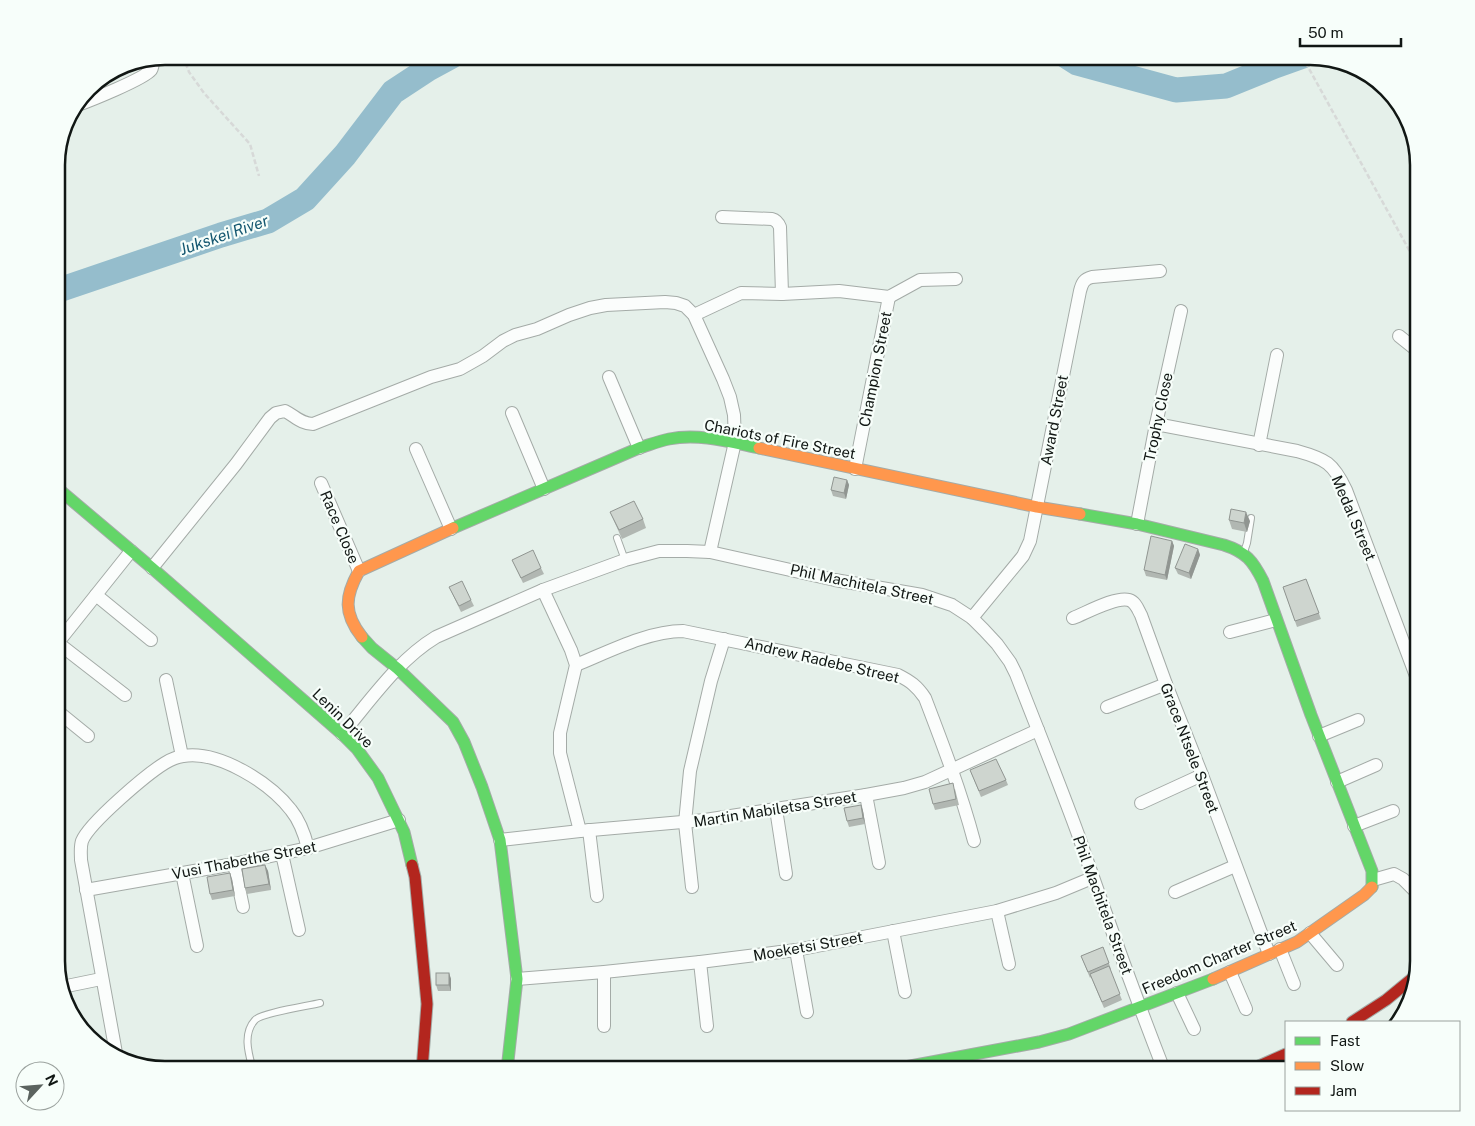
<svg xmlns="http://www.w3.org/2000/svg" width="1475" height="1126" font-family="'Public Sans',sans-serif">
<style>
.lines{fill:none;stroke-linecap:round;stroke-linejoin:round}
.river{stroke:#95bdcc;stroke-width:25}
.lane-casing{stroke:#a4aba7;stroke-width:8}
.street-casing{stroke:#a4aba7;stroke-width:14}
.fast-casing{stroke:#a4aba7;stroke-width:13}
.slow-casing{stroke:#a4aba7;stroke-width:13}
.jam-casing{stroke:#a4aba7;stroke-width:13}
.path{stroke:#d7d9d8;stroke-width:2.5;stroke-dasharray:5 2.5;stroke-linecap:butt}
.lane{stroke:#fbfdfc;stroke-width:6}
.street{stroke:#fbfdfc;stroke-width:12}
.fast{stroke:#63d668;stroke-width:11}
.slow{stroke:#ff974d;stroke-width:11}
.jam{stroke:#b3261e;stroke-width:11}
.wall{fill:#b1b7b2}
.shaded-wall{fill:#909591}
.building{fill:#ced5cf;stroke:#909591}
.labels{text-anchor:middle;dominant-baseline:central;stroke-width:4.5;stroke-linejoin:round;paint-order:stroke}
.street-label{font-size:15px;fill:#111714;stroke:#f7fefa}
.water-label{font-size:16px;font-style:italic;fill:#145770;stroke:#f7fefa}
.rim{fill:none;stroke:#111714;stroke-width:2.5}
</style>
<rect width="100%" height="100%" fill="#e5f0ea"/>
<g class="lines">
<g class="river">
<polyline points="1066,56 1077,63 1176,90 1226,86 1275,66 1303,56"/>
<polyline points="56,291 221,235 268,221 305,199 345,155 393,92 428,69 452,56"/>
</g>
<g class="lane-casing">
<g id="lane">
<polyline points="617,538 625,560"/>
<polyline points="1244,552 1247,543 1251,518"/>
<path d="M253,1070C249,1055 242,1034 255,1020C261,1013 308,1006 320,1003"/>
</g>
</g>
<g class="street-casing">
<g id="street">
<path d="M75,106C89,101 144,79 151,70C153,67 153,62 153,59"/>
<path d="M722,217L772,219C776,220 778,222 780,227L782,294"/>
<polyline points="694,315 741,293 782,294 839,291 889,297 920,280 956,279"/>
<polyline points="1399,336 1419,352"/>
<polyline points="609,377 639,448"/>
<polyline points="512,413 544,489"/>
<path d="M1156,424L1297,451C1326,459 1333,463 1346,490L1419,684"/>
<polyline points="1259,445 1277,355"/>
<polyline points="416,449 451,529"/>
<polyline points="855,469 889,297"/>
<polyline points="321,483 359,571"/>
<polyline points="1137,524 1156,424 1181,311"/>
<path d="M152,568L236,464L270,418L276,413L285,411C295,416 301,424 313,424L431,377L460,369L483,356L503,341L515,335L537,329L569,315L590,308L606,305L665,302L676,303L685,306L694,315L723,379L730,397L734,415L735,442L710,552"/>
<polyline points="543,590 571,650 576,665 560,733 560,753 580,831"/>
<polyline points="96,595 151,640"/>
<path d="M972,618L1023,556L1030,541L1080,291C1082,283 1084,279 1092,277L1160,271"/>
<path d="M1073,618C1086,613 1116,596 1129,600C1136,602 1138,610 1141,615L1166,684L1202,775L1269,954"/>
<polyline points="1230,632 1276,620"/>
<polyline points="58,643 125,695"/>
<polyline points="56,645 131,551"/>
<path d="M576,665C608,652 648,631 683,631L898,675C910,681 917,686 925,698C943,745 961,792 974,841"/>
<polyline points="166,680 182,756"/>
<polyline points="1107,707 1166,684"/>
<polyline points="56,710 88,736"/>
<path d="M342,734C371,700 398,660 436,637L543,590L625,560L659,551H687L710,552L835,580L922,595L952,605L972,618L984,630L997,644L1010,662L1016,674C1037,728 1059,782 1079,837C1106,915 1134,993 1164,1070"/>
<polyline points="1319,736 1358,720"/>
<polyline points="1337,782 1376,765"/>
<polyline points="866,795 879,863"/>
<polyline points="1141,803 1202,775"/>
<polyline points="776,809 786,874"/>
<polyline points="1354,826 1393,811"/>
<polyline points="589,830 597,896"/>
<polyline points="500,840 580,831 705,820 866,795 904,788 925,782 1038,730"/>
<polyline points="282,854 299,930"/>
<polyline points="234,864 243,907"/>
<polyline points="182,873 197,946"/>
<polyline points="1373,880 1394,874 1403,879 1416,892"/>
<polyline points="692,887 685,823 690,771 711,681 724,639"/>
<polyline points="86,890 234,864 308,848 399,820"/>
<polyline points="1175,892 1235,866"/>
<polyline points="997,911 1009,964"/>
<polyline points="893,931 905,992"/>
<polyline points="1310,933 1337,965"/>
<polyline points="1280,949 1294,984"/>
<polyline points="796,950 807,1012"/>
<polyline points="700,962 707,1026"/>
<polyline points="1230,972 1246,1009"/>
<polyline points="517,979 604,972 700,962 796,950 997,911 1056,893 1092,878"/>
<polyline points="62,987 101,979"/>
<polyline points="1177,993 1194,1029"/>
<polyline points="604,1026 604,972"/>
<path d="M116,1053L81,860C81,854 80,847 82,841C89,823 147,774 165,763C170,760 176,757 183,756C219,750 270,783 291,810C300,821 305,836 308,848"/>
</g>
</g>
<g class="fast-casing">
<g id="fast">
<polyline points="56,487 152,568 342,734 357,749 378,778 404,832 412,865"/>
<path d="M1080,514L1137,524L1224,545C1246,552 1253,561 1263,581L1311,715L1372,871V887"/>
<path d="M453,528L639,448C649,445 659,441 669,439C699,433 730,442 759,448"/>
<polyline points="362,637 372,648 398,669 453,722 464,742 482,787 500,840 517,979 507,1070"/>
<polyline points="889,1070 1039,1042 1069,1034 1213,979"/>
</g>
</g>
<g class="slow-casing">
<g id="slow">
<polyline points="759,448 1037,507 1080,514"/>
<path d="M362,637C343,613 345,596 359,571L453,528"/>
<polyline points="1213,979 1297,942 1364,895 1372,887"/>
</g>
</g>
<g class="jam-casing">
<g id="jam">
<polyline points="412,865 415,877 427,1004 422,1070"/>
<polyline points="1352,1022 1386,1000 1414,977"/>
<polyline points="1250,1070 1286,1054"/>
</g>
</g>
<g class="path">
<polyline points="183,56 189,72 204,93 250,144 259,176"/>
<polyline points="1302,56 1419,268"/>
</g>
<use href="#lane" class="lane"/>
<use href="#street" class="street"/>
<use href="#fast" class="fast"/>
<use href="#slow" class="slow"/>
<use href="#jam" class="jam"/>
</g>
<g class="wall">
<polygon points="847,480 849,485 846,499 833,496 831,490"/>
<polygon points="610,512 643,519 646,528 622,539"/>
<polygon points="1229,520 1250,521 1247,532 1232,529"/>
<polygon points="1172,541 1174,546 1167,580 1146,576 1144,570"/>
<polygon points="1198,549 1200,555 1191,579 1178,574 1175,568"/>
<polygon points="512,560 541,568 544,574 523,583"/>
<polygon points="1306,579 1321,619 1297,627 1283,587"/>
<polygon points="449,587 471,600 474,606 461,612"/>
<polygon points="970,770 1006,780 1008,785 981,797"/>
<polygon points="955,789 959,805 935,810 933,804"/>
<polygon points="863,811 865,824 849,827 847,821"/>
<polygon points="265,865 268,871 271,890 247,894 245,888"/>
<polygon points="232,879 235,896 212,900 210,894"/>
<polygon points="1103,947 1111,969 1110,970 1122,1000 1104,1008 1091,977 1090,978 1081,956"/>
<polygon points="449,973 451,979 451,991 438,991 436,985"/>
</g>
<g class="shaded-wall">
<polygon points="847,480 849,485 846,499 844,493"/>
<polygon points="1246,512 1250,521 1247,532 1244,523"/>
<polygon points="1172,541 1174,546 1167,580 1165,575"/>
<polygon points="1198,549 1200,555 1191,579 1189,573"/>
<polygon points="861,805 863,811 865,824 863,818"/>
<polygon points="265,865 268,871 271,890 269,884"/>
<polygon points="230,873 232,879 235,896 233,890"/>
<polygon points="449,973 451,979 451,991 449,985"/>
</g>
<g class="building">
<polygon points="834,477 847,480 844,493 831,490"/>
<polygon points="634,501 643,519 619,530 610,512"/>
<polygon points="1231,509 1246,512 1244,523 1229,520"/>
<polygon points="1151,536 1172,541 1165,575 1144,570"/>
<polygon points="1185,544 1198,549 1189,573 1175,568"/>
<polygon points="533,550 541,568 521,578 512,560"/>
<polygon points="1306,579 1319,613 1295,621 1283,587"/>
<polygon points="462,581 471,600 459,606 449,587"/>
<polygon points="996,759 1006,780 979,791 970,770"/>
<polygon points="953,783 956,799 933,804 929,789"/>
<polygon points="861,805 863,818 847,821 844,808"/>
<polygon points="265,865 269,884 245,888 242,869"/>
<polygon points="230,873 233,890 210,894 207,877"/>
<polygon points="1103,947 1109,963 1088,972 1081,956"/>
<polygon points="1109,966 1120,994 1102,1002 1090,974"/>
<rect x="436" y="973" width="13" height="12"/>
</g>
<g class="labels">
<g class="street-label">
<text transform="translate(875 369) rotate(-79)">Champion Street</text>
<text transform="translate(1158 417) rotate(-78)">Trophy Close</text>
<text transform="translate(1054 420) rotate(-79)">Award Street</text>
<text transform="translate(780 439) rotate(11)">Chariots of Fire Street</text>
<text transform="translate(1354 518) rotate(67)">Medal Street</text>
<text transform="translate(340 527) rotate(67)">Race Close</text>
<text transform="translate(862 584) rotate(12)">Phil Machitela Street</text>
<text transform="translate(822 660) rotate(13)">Andrew Radebe Street</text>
<text transform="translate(343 718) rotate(44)">Lenin Drive</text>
<text transform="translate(1190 748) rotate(69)">Grace Ntsele Street</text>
<text transform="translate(775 809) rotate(-9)">Martin Mabiletsa Street</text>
<text transform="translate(244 860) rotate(-11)">Vusi Thabethe Street</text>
<text transform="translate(1103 905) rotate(70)">Phil Machitela Street</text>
<text transform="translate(808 946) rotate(-10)">Moeketsi Street</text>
<text transform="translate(1219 957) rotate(-23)">Freedom Charter Street</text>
</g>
<g class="water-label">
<text transform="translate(224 235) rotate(-19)">Jukskei River</text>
</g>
</g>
<path d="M0 0H1475V1126H0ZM165 65H1310A100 100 0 0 1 1410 165V961A100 100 0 0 1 1310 1061H165A100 100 0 0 1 65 961V165A100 100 0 0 1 165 65Z" fill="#f7fefa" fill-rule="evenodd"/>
<path class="rim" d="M165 65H1310A100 100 0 0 1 1410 165V961A100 100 0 0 1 1310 1061H165A100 100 0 0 1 65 961V165A100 100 0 0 1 165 65Z"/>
<rect x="1285" y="1021" width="175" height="90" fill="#f7fefa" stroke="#9ba29e"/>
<rect x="1295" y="1037" width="25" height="8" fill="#63d668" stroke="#9ba29e"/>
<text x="1330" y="1046" font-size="15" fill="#111714">Fast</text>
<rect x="1295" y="1062" width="25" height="8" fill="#ff974d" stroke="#9ba29e"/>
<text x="1330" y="1071" font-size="15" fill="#111714">Slow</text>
<rect x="1295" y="1087" width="25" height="8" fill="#b3261e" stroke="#9ba29e"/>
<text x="1330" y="1096" font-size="15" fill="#111714">Jam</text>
<g transform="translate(40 1086) rotate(64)"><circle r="24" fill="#f7fefa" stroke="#9ba29e"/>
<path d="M0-4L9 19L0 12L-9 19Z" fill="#5b635f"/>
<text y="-8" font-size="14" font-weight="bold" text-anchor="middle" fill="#111714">N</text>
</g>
<path d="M1300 38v8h101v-8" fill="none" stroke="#111714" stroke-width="2.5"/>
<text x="1308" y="38" font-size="15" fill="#111714" stroke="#f7fefa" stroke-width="4" paint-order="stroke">50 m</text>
</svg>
